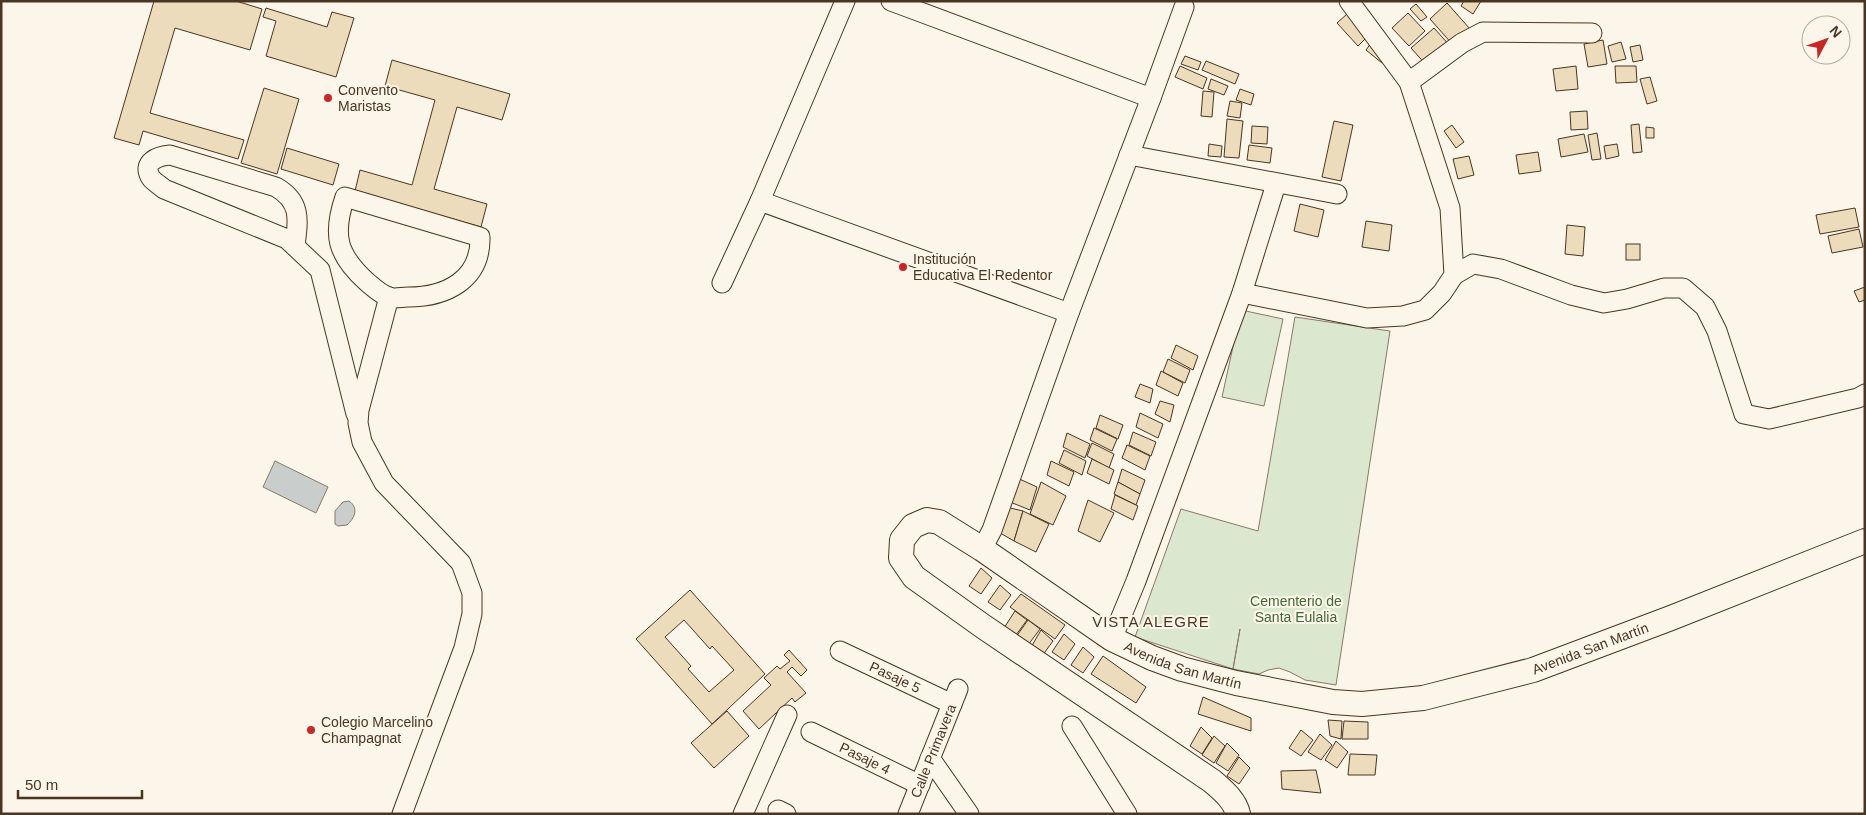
<svg xmlns="http://www.w3.org/2000/svg" width="1866" height="815" font-family="Helvetica,sans-serif">
<style>
.green{fill:#dce7d0;stroke:#887966}
.water{fill:#c9cecd;stroke:#887966}
.building{fill:#ecdcbc;stroke:#4a3520;fill-rule:evenodd}
.lines{fill:none;stroke-linecap:round;stroke-linejoin:round}
.minor-casing{stroke:#4a3520;stroke-width:21}
.major-casing{stroke:#4a3520;stroke-width:26}
.minor{stroke:#fbf6e9;stroke-width:19}
.major{stroke:#fbf6e9;stroke-width:24}
.poi-dot{fill:#c62828;stroke:#fbf6e9;stroke-width:2}
.labels{text-anchor:middle;dominant-baseline:central;stroke-width:4;stroke-linejoin:round;paint-order:stroke}
.poi-label{font-size:14px;fill:#4a3520;stroke:#fbf6e9;text-anchor:start}
.park-label{font-size:14px;fill:#436837;stroke:#fbf6e9}
.street-label{font-size:14px;fill:#4a3520;stroke:#fbf6e9}
.neighbourhood-label{font-size:15px;letter-spacing:1px;fill:#4a3520;stroke:#fbf6e9}
</style>
<rect width="100%" height="100%" fill="#fbf6e9"/>
<g class="green">
<polygon points="1241,310 1283,319 1264,406 1222,397"/>
<polygon points="1295,317 1390,331 1336,685 1305,680 1290,672 1279,668 1268,670 1259,674 1233,669 1240,629 1233,669 1135,637 1181,509 1258,531"/>
</g>
<g class="water">
<polygon points="275,461 328,487 316,513 263,487"/>
<path d="M349,501C359,508 355,518 347,525L338,526L335,524V511L343,502Z"/>
</g>
<g class="building">
<polygon points="154,1 236,1 262,9 250,50 175,28 150,113 244,140 238,159 143,131 139,145 114,138"/>
<polygon points="1464,1 1481,1 1473,14 1461,6"/>
<polygon points="1447,3 1470,29 1453,45 1430,19"/>
<polygon points="1416,4 1427,17 1421,21 1410,9"/>
<polygon points="266,8 327,27 332,12 354,18 336,77 266,56 276,21 263,17"/>
<polygon points="1408,13 1425,31 1409,46 1392,28"/>
<polygon points="1347,14 1368,36 1358,46 1337,23"/>
<polygon points="1434,28 1451,47 1428,67 1411,48"/>
<polygon points="1603,40 1607,64 1588,67 1584,44"/>
<polygon points="1621,42 1626,59 1612,62 1608,46"/>
<polygon points="1371,43 1388,56 1382,63 1366,50"/>
<polygon points="1640,45 1643,60 1633,62 1630,47"/>
<polygon points="1185,56 1201,62 1198,70 1181,64"/>
<polygon points="392,60 510,94 502,120 457,107 434,189 487,204 481,227 355,191 360,170 412,185 435,100 385,86"/>
<polygon points="1206,61 1239,74 1235,84 1202,70"/>
<polygon points="1180,66 1207,78 1203,89 1175,77"/>
<polygon points="1576,66 1578,89 1556,91 1553,69"/>
<polygon points="1615,66 1636,66 1637,82 1616,83"/>
<polygon points="1650,77 1657,101 1647,104 1640,79"/>
<polygon points="1211,79 1228,86 1224,95 1208,89"/>
<polygon points="264,88 299,99 277,174 241,163"/>
<polygon points="1240,89 1254,94 1251,105 1236,100"/>
<polygon points="1203,91 1214,92 1212,117 1201,116"/>
<polygon points="1230,101 1242,103 1240,118 1227,116"/>
<polygon points="1587,111 1588,129 1571,130 1570,112"/>
<polygon points="1227,119 1243,121 1239,158 1224,157"/>
<polygon points="1334,121 1353,125 1341,181 1322,177"/>
<polygon points="1639,124 1642,152 1633,153 1631,125"/>
<polygon points="1452,125 1464,142 1456,148 1444,131"/>
<polygon points="1252,126 1268,127 1267,144 1251,143"/>
<polygon points="1646,127 1654,128 1654,138 1646,138"/>
<polygon points="1597,133 1601,159 1592,160 1588,135"/>
<polygon points="1584,134 1588,152 1561,157 1558,139"/>
<polygon points="1209,144 1222,146 1221,157 1208,156"/>
<polygon points="1617,144 1619,156 1606,159 1604,146"/>
<polygon points="1249,145 1272,148 1270,163 1247,160"/>
<polygon points="287,148 339,164 333,185 281,169"/>
<polygon points="1538,152 1541,171 1519,174 1516,155"/>
<polygon points="1469,156 1474,175 1458,179 1453,159"/>
<polygon points="1300,204 1324,210 1318,237 1294,231"/>
<polygon points="1855,208 1859,227 1820,234 1816,215"/>
<polygon points="1366,221 1392,225 1389,251 1362,247"/>
<polygon points="1567,225 1585,227 1583,256 1565,254"/>
<polygon points="1859,229 1863,247 1832,253 1828,236"/>
<rect x="1626" y="244" width="14" height="16"/>
<polygon points="1865,287 1865,300 1859,302 1854,291"/>
<polygon points="1176,345 1198,356 1193,370 1171,358"/>
<polygon points="1168,359 1190,370 1185,383 1163,372"/>
<polygon points="1161,371 1183,383 1178,396 1156,385"/>
<polygon points="1140,384 1153,389 1150,403 1135,397"/>
<polygon points="1160,401 1174,405 1170,422 1155,414"/>
<polygon points="1140,413 1163,424 1158,438 1136,427"/>
<polygon points="1100,415 1123,425 1118,439 1096,428"/>
<polygon points="1094,428 1117,439 1112,451 1090,440"/>
<polygon points="1133,432 1156,442 1151,456 1129,445"/>
<polygon points="1067,433 1090,444 1085,458 1063,447"/>
<polygon points="1092,443 1114,454 1109,468 1087,456"/>
<polygon points="1127,445 1150,456 1145,470 1122,458"/>
<polygon points="1064,450 1086,461 1082,475 1059,463"/>
<polygon points="1092,459 1114,470 1109,484 1087,473"/>
<polygon points="1051,461 1074,472 1069,486 1047,475"/>
<polygon points="1122,469 1145,480 1140,494 1118,482"/>
<polygon points="1015,477 1037,487 1030,510 1005,500"/>
<polygon points="1041,482 1066,496 1053,525 1030,514"/>
<polygon points="1118,482 1140,494 1136,505 1114,494"/>
<polygon points="1115,495 1138,506 1133,520 1111,509"/>
<polygon points="1088,500 1114,513 1100,542 1078,531"/>
<polygon points="1006,507 1023,511 1014,541 995,530"/>
<polygon points="1023,511 1049,524 1036,552 1014,541"/>
<polygon points="981,568 992,578 981,594 969,586"/>
<polygon points="1000,585 1011,595 1000,610 988,602"/>
<path d="M690,590L765,674L712,724L636,639ZM684,620L710,649L712,646L734,670L709,692L688,669L691,666L665,637Z"/>
<polygon points="1021,594 1065,625 1055,639 1010,607"/>
<polygon points="1015,611 1027,620 1016,635 1004,628"/>
<polygon points="1028,620 1040,629 1028,645 1016,637"/>
<polygon points="1041,630 1053,641 1042,656 1030,649"/>
<polygon points="1064,634 1075,644 1064,660 1052,652"/>
<polygon points="1083,647 1094,657 1083,673 1071,665"/>
<polygon points="789,650 807,670 801,676 792,667 787,672 806,693 795,702 792,698 759,729 743,711 771,685 764,678 777,666 780,669 790,661 784,655"/>
<polygon points="1103,656 1146,687 1136,703 1091,674"/>
<polygon points="1203,697 1251,718 1251,731 1198,714"/>
<polygon points="727,711 749,736 714,768 691,743"/>
<polygon points="1328,720 1342,721 1341,739 1330,736"/>
<polygon points="1344,721 1368,722 1368,739 1342,739"/>
<polygon points="1201,727 1212,738 1202,754 1190,746"/>
<polygon points="1301,730 1313,740 1301,756 1289,748"/>
<polygon points="1320,734 1332,745 1321,760 1308,752"/>
<polygon points="1214,736 1225,746 1214,763 1202,755"/>
<polygon points="1336,741 1348,752 1337,768 1325,760"/>
<polygon points="1227,743 1239,755 1228,771 1216,763"/>
<polygon points="1350,754 1377,755 1375,775 1348,775"/>
<polygon points="1239,757 1250,768 1239,784 1227,776"/>
<polygon points="1316,770 1321,793 1282,789 1281,771"/>
</g>
<g class="lines">
<g class="minor-casing">
<g id="minor">
<polyline points="891,1 1151,98"/>
<polyline points="1409,82 1462,43 1483,32 1592,33"/>
<polyline points="1129,155 1337,194"/>
<path d="M345,197L480,237C481,280 446,297 408,297C402,297 394,299 389,297C380,294 373,287 367,282C337,255 332,235 345,197Z"/>
<polyline points="760,201 1069,313"/>
<path d="M295,246C298,221 302,202 276,187L170,155C158,156 141,162 151,178C154,182 161,186 164,189L287,239L320,270L356,414"/>
<polyline points="1454,275 1473,264 1501,269 1571,295 1604,303 1627,299 1664,288 1683,288 1705,307 1717,331 1744,414 1769,419 1858,398 1865,394"/>
<polyline points="722,283 760,201 845,1"/>
<polyline points="1242,293 1367,318 1403,316 1425,310 1442,293 1454,275 1450,208 1409,82 1349,1"/>
<polyline points="389,297 359,410 358,423 362,442 384,483 461,563 472,593 472,614 464,648 402,814"/>
<polyline points="982,549 992,530 1069,313 1151,98 1184,7"/>
<polyline points="1112,639 1136,581 1242,293 1276,184"/>
<path id="s1" d="M840,651L952,704"/>
<polyline points="1072,726 1127,814"/>
<path id="s2" d="M811,732L920,785"/>
<polyline points="930,758 969,814"/>
<polyline points="778,810 786,814"/>
<polyline points="743,814 787,715"/>
<path id="s3" d="M908,814L958,689"/>
</g>
</g>
<g class="major-casing">
<g id="major">
<path id="s4" d="M1238,814C1235,800 1222,790 1212,781L984,627L914,577L901,558L902,540L913,526L927,520L939,522L982,549L1112,639L1152,658L1182,669L1236,683L1333,702L1362,704L1423,698L1533,670L1671,618L1865,541"/>
</g>
</g>
<use href="#minor" class="minor"/>
<use href="#major" class="major"/>
</g>
<g class="poi-dot">
<circle cx="328" cy="98" r="5"/>
<circle cx="903" cy="267" r="5"/>
<circle cx="311" cy="730" r="5"/>
</g>
<g class="labels">
<g class="poi-label">
<text x="338" y="90">Convento<tspan x="338" dy="16">Maristas</tspan></text>
<text x="913" y="259">Institución<tspan x="913" dy="16">Educativa El Redentor</tspan></text>
<text x="321" y="722">Colegio Marcelino<tspan x="321" dy="16">Champagnat</tspan></text>
</g>
<g class="park-label">
<text x="1296" y="601">Cementerio de<tspan x="1296" dy="16">Santa Eulalia</tspan></text>
</g>
<g class="street-label">
<text stroke="none"><textPath href="#s4" startOffset="1195">Avenida San Martín</textPath></text>
<text stroke="none"><textPath href="#s4" startOffset="775">Avenida San Martín</textPath></text>
<text stroke="none"><textPath href="#s1" startOffset="61">Pasaje 5</textPath></text>
<text stroke="none"><textPath href="#s3" startOffset="68">Calle Primavera</textPath></text>
<text stroke="none"><textPath href="#s2" startOffset="60">Pasaje 4</textPath></text>
</g>
<g class="neighbourhood-label">
<text x="1151" y="621">VISTA ALEGRE</text>
</g>
</g>
<rect width="1866" height="815" fill="none" stroke="#4a3520" stroke-width="5"/>
<g transform="translate(1826 40) rotate(49)"><circle r="24" fill="#fbf6e9" stroke="#b4a999"/>
<path d="M0-4L9 19L0 12L-9 19Z" fill="#c62828"/>
<text y="-8" font-size="14" font-weight="bold" text-anchor="middle" fill="#4a3520">N</text>
</g>
<path d="M18 790v8h124v-8" fill="none" stroke="#4a3520" stroke-width="2.5"/>
<text x="25" y="790" font-size="15" fill="#4a3520" stroke="#fbf6e9" stroke-width="4" paint-order="stroke">50 m</text>
</svg>
